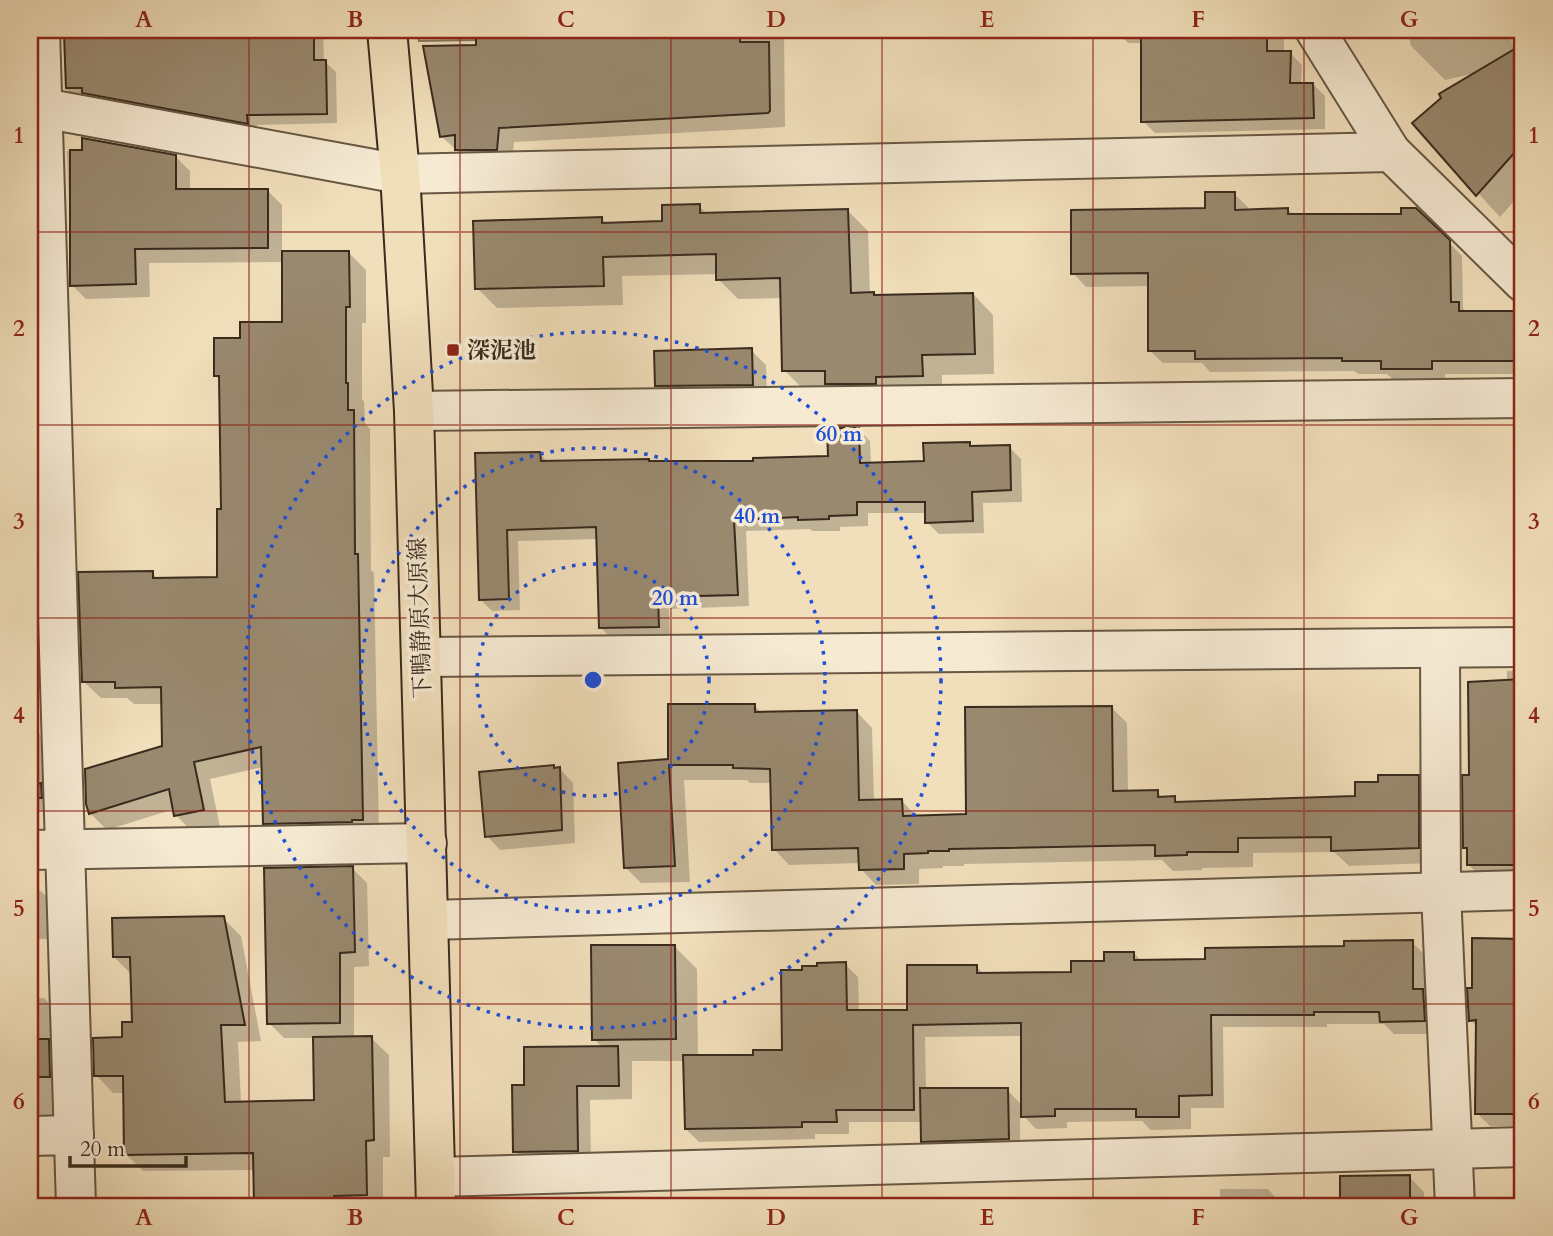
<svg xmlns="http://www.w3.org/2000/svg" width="1553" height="1236" font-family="Cardo,'Noto Serif JP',serif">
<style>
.green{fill:#d2c0a0;stroke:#86765e;stroke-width:2}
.shadow{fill:#0003;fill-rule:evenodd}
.building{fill:#99896f;stroke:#392b1d;stroke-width:2}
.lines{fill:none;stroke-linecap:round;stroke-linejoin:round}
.street-casing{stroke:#675844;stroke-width:42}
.primary-casing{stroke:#392b1d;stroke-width:42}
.street{stroke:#f6ead3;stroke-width:38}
.primary{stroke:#f1dfbb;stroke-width:38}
.grid{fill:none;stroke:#8f2418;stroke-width:2;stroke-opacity:0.55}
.ring{fill:none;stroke:#1d4ed8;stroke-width:3.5;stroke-dasharray:3.5 7}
.poi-dot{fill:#8f2418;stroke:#f6ead3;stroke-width:2.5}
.labels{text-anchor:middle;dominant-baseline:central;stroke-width:7;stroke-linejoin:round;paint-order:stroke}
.poi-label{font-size:23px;font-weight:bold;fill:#392b1d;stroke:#f6ead3;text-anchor:start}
.street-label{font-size:23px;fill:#392b1d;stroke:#f6ead3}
.centre{fill:#1d4ed8;stroke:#f6ead3;stroke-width:3.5}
.ring-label{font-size:21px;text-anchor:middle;font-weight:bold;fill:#1d4ed8;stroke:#f6ead3;stroke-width:7;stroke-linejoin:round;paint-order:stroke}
.neatline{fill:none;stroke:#8f2418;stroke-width:2.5}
.grid-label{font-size:23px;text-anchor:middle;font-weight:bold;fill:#8f2418}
</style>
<rect width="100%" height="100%" fill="#f1dfbb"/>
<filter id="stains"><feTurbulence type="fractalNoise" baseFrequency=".00286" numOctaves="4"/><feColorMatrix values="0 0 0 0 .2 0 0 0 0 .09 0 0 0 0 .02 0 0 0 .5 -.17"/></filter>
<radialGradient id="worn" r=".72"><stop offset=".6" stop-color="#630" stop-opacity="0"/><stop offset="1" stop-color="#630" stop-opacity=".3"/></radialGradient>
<polygon class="green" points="417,30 476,30 476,40 419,41"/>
<g class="shadow">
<polygon points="126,30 323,30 324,61 336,72 337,123 257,125 257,133 76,98 65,88 64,36 126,34"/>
<polygon points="478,30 784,30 785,127 514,142 512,165 473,165 442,137 478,47"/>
<polygon points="1116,30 1284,30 1284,53 1290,53 1302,65 1301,85 1313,84 1325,96 1325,129 1155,133 1143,121 1143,43 1128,43"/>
<polygon points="1407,30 1509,30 1514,52 1523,48 1523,191 1500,217 1414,123 1476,73 1445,80 1411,46"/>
<polygon points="67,151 175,156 190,171 190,191 268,191 282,205 282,253 349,253 366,270 366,323 362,323 362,399 364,402 365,423 370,429 371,570 374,573 379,836 282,840 265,823 263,767 210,779 220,827 192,832 176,815 174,809 107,830 90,813 164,747 163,704 134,704 127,698 101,698 84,682 152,573 159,580 219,578 223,511 221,381 216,376 242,340 284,323 284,262 149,263 150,297 86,299 72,285 72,208 69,205"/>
<polygon points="1234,194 1248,207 1248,211 1287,209 1294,216 1403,216 1416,209 1462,256 1463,308 1468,313 1517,313 1523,320 1523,374 1445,374 1445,382 1396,382 1387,374 1358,374 1354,371 1210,372 1202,363 1163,363 1149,350 1149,286 1086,287 1073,273 1206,210"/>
<polygon points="699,206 708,215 848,211 868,231 870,294 876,297 973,294 993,315 994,374 942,375 942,395 804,390 784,370 782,298 738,299 718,279 718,274 622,276 623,305 497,308 477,288 601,218 607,224 664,222"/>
<polygon points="30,304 39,463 31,464 32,497 30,498"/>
<polygon points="751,350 766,365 767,400 672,401 656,386"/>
<polygon points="858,429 870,441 871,464 925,462 969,444 973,448 1009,447 1021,459 1022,502 983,503 984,533 939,534 927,522 927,513 868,513 868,526 840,527 840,531 812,531 810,529 746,531 749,606 669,609 670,638 613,640 601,628 598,539 518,541 520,610 492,611 480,599 477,455 540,454 548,462 755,463 830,458"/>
<polygon points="1523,454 1523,606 1517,600 1515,476 1518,475 1518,455"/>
<polygon points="30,588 34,588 47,601 49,652 30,653"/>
<polygon points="1523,670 1523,882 1486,882 1469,865 1469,852 1464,847 1471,777 1507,682 1507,671"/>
<polygon points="754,705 763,714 857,712 872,728 874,802 902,801 917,817 968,816 1111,707 1127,723 1128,792 1157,792 1164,799 1174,798 1179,803 1357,798 1380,783 1418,777 1434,793 1434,863 1349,866 1334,852 1253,853 1253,867 1202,868 1202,870 1173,871 1162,860 964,864 964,866 943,866 943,868 919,869 919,884 876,885 861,869 860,863 789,865 774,849 772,783 750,783 747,780 684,780 690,882 641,883 625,867 669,760"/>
<polygon points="30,734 39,734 52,746 53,810 30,810"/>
<polygon points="554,767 560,769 573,783 575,843 500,850 487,836"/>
<polygon points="352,868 367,883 369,966 354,967 354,1038 371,1038 389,1055 390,1157 383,1157 383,1206 256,1206 255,1170 143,1171 126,1154 125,1093 113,1093 96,1075 133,1024 132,975 114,957 223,918 241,936 261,1041 238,1042 241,1103 316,1102 315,1038 284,1038 269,1023"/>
<polygon points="30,891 41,891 56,906 56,939 30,939"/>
<polygon points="1474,940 1523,940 1523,1126 1490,1126 1477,1113 1478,1027 1470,1020 1474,990"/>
<path d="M1412,942L1425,955L1426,994L1436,1004L1437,1034H1394L1384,1024H1327V1027H1223L1224,1108H1191V1129L1151,1130L1142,1121L1067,1122V1128L1036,1129L1020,1112V1151L935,1153L923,1141V1122H849V1134H815V1139L699,1142L686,1129L685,1061H632V1099L590,1100L591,1164L529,1165L515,1151L525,1087L603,1048L594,1039L674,946L697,969L698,1057H755L784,1051L804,971L845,964L858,977L859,1011H909L976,966L985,975L1073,974L1134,953L1142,962L1207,960ZM1023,1036V1106L1007,1090H926L925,1037Z"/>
<polygon points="30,998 44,998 58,1013 56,1119 30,1119"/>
<polygon points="1409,1177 1424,1192 1424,1206 1342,1206 1342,1178"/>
<polygon points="1220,1189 1268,1189 1283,1206 1126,1206 1160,1205 1160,1201 1220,1201"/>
<polygon points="667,1200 671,1204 831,1204 833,1206 613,1206 639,1204 639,1201"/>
</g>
<g class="building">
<polygon points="124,30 314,30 314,60 326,60 327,114 247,115 248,124 82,93 82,88 66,88 64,34 124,32"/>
<polygon points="476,30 740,30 740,42 769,42 770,111 768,113 499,128 497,150 455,150 455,135 440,137 423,46 476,45"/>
<polygon points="1141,30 1267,30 1267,51 1291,51 1290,83 1313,83 1314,118 1141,122"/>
<polygon points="1523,44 1523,143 1476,196 1412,123 1441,98 1439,94"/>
<polygon points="82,138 176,155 176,189 268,189 268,248 135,249 136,284 70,286 70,150 82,150"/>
<polygon points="1205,192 1235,192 1235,210 1288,208 1288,214 1401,214 1401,208 1416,208 1450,240 1451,302 1459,302 1459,311 1517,311 1517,361 1432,361 1432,369 1381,369 1381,361 1342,361 1342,358 1195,359 1195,351 1148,351 1148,273 1071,274 1071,210 1205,208"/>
<polygon points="700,204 700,213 848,209 851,293 874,292 874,295 973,293 975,354 922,355 923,376 876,377 876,384 825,384 825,371 782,371 780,278 716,280 716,254 603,257 604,286 475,289 473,221 602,217 602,223 662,221 662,205"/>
<polygon points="282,251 349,251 350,307 346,307 346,383 348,383 348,410 354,410 355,554 358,554 363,820 352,820 352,822 263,824 261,747 194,762 204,810 174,816 169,789 89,814 86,804 85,769 162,746 161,687 115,688 115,682 82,682 78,572 153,571 153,578 217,577 217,509 221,509 219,376 214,376 214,338 240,338 240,322 282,322"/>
<polygon points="752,348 753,385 655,386 654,351"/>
<polygon points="827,428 859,428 860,463 924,461 923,443 970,442 970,446 1010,445 1011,490 972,492 973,521 925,523 925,502 857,502 857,515 829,516 829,519 798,520 798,517 734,520 738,595 658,597 659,627 599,628 596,527 507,530 509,599 479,600 475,453 540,452 541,461 649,459 649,461 753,461 753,458 828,456"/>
<polygon points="30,573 35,573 37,640 30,641"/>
<polygon points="1523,679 1523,865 1467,865 1467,848 1463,848 1462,775 1469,775 1468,682"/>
<polygon points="668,704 755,704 755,712 857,710 859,800 902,799 903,816 966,814 965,707 1112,706 1113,791 1158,790 1158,797 1175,796 1175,802 1355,796 1355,782 1378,782 1378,775 1419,775 1419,848 1331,851 1331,837 1238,838 1238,852 1187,852 1187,855 1155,856 1155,845 949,849 949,851 928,851 928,853 904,854 904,869 859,870 858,848 772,850 770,769 733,768 733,765 669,765 675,866 624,868 618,763 668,759"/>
<polygon points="554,765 554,768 560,767 562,830 485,837 479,772"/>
<polygon points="41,783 42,798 30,798 30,786"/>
<polygon points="353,866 355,952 340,953 340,1023 267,1024 264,868"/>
<polygon points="224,916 245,1025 221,1025 225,1102 314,1100 313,1037 372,1036 374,1140 366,1141 367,1195 334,1196 334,1204 254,1205 253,1153 124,1155 123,1076 94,1076 93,1038 122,1037 122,1022 132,1022 130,957 113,957 112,918"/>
<polygon points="1472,938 1523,939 1523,1114 1475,1114 1476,1020 1469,1021 1467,988 1472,988"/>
<polygon points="1413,940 1413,989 1423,989 1425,1021 1380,1022 1379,1012 1314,1012 1314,1015 1211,1015 1212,1095 1179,1096 1179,1117 1136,1117 1136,1109 1055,1109 1055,1116 1021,1117 1021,1023 913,1025 914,1110 836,1110 837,1122 802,1122 802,1127 685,1129 683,1055 753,1055 753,1050 782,1050 781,970 802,970 802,966 817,966 817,963 846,962 847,1010 907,1010 907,965 977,965 977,973 1071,972 1071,961 1104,961 1104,952 1134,952 1134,960 1205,959 1205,948 1344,946 1344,941"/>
<polygon points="591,945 675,945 676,1039 592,1040"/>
<polygon points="30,1039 49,1039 50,1077 30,1077"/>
<polygon points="618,1046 619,1086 577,1086 578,1151 513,1152 512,1085 524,1085 524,1047"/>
<polygon points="920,1088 1008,1088 1009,1139 921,1142"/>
<polygon points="1410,1175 1410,1206 1340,1206 1340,1176"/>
</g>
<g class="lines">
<g class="street-casing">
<g id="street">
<polyline points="40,30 76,1206"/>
<polyline points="1315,30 1391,152 1523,282"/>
<polyline points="43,108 400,174 1391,152"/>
<polyline points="414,411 1523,398"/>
<polyline points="1440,648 1441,892 1455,1206"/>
<polyline points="421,657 1523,647"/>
<polyline points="30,850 427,843"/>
<polyline points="429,920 1523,890"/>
<polyline points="30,1136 74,1135"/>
<polyline points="436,1177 1523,1147"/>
</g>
</g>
<g class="primary-casing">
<polyline id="primary" points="387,30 400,174 414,411 436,1206"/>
</g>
<use href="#street" class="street"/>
<use href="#primary" class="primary"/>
</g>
<path class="grid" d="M249,30V1206M460,30V1206M671,30V1206M882,30V1206M1093,30V1206M1304,30V1206M30,232H1523M30,425H1523M30,618H1523M30,811H1523M30,1004H1523"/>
<g class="ring">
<circle cx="593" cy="680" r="116"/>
<circle cx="593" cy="680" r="232"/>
<circle cx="593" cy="680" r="348"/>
</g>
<rect class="poi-dot" x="446" y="343" width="14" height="14" rx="3.5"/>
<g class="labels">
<g class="poi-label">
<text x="467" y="350">深泥池</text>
</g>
<g class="street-label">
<text transform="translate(420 618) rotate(-92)">下鴨静原大原線</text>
</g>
</g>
<circle cx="593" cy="680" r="10" class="centre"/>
<g class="ring-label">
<text x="839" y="441">60 m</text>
<text x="757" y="523">40 m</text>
<text x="675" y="605">20 m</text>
</g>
<rect width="1553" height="1236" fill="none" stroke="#f1dfbb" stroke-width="77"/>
<path d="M70 1156v10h116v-10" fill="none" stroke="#392b1d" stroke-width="3.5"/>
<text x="80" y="1156" font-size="21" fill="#392b1d" stroke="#f6ead3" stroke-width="5" paint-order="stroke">20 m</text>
<rect x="38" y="38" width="1476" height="1160" class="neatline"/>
<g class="grid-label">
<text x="144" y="27">A</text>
<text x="355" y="27">B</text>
<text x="566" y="27">C</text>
<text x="776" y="27">D</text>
<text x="987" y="27">E</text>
<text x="1198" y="27">F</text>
<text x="1409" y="27">G</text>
<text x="19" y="143">1</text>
<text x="1534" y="143">1</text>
<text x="19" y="336">2</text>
<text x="1534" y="336">2</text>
<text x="19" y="529">3</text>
<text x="1534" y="529">3</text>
<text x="19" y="723">4</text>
<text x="1534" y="723">4</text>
<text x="19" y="916">5</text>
<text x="1534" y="916">5</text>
<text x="19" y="1109">6</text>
<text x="1534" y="1109">6</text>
<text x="144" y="1225">A</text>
<text x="355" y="1225">B</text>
<text x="566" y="1225">C</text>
<text x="776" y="1225">D</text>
<text x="987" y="1225">E</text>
<text x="1198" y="1225">F</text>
<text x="1409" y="1225">G</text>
</g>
<rect width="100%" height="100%" filter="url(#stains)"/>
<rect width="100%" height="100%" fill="url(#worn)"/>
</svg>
